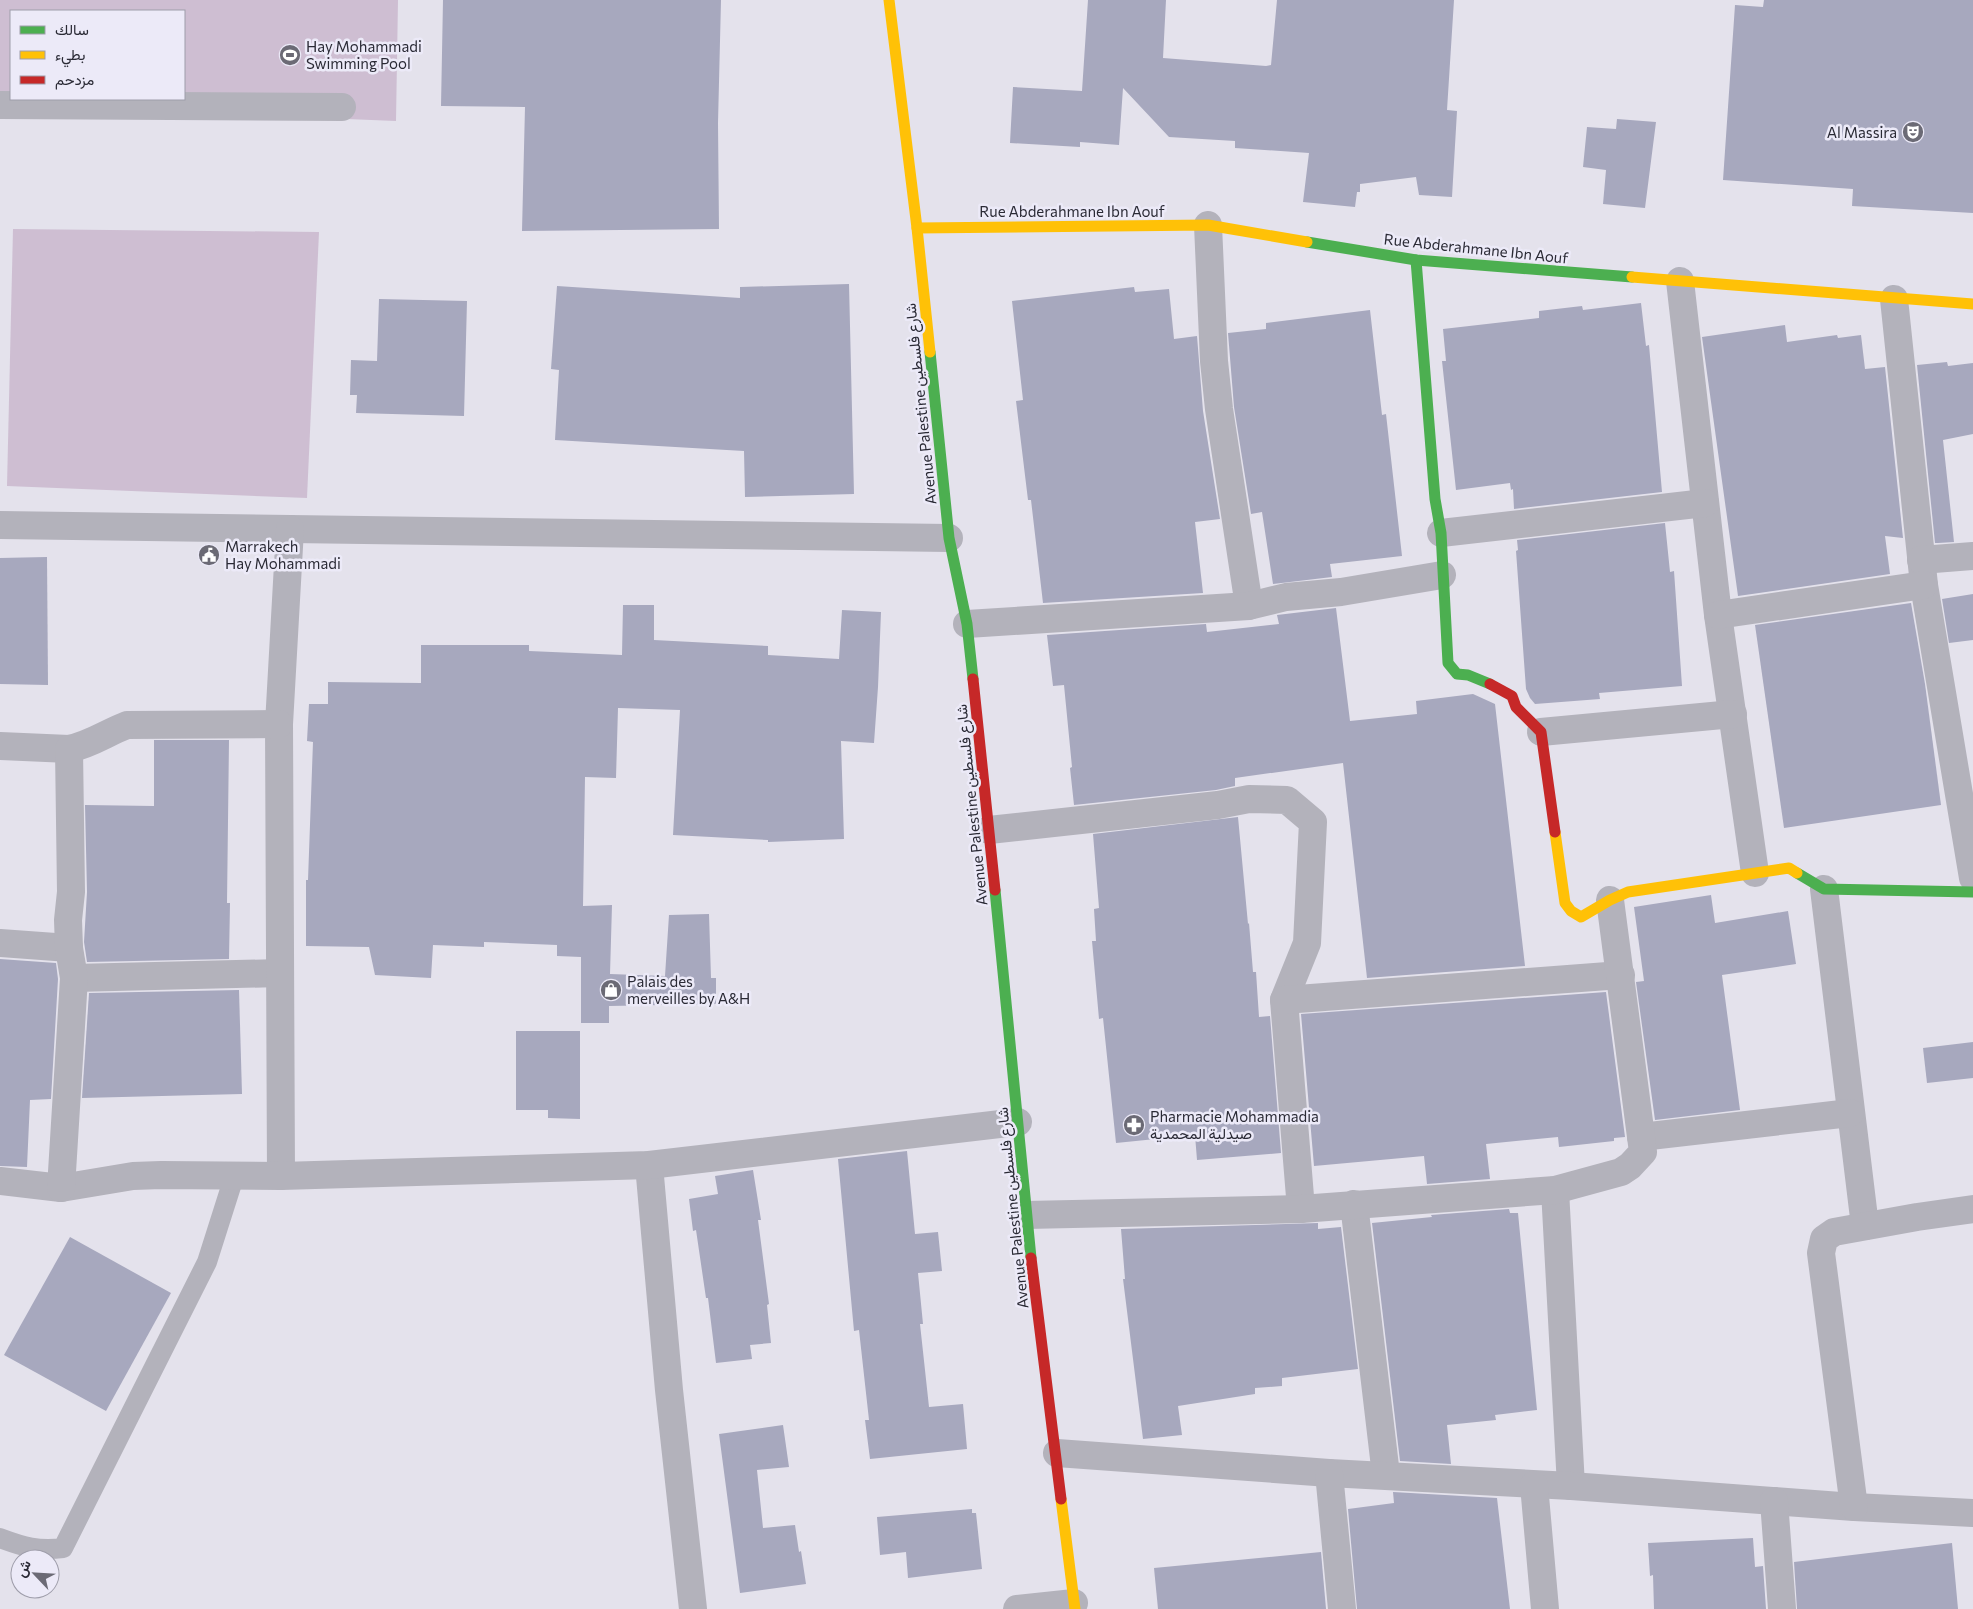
<svg xmlns="http://www.w3.org/2000/svg" width="1973" height="1609" font-family="Commissioner,Vazirmatn,sans-serif">
<style>
.green{fill:#cebed2;fill-rule:evenodd}
.building{fill:#a7a8be}
.lines{fill:none;stroke-linecap:round;stroke-linejoin:round}
.lane{stroke:#b3b2bb;stroke-width:20}
.street{stroke:#b3b2bb;stroke-width:28}
.fast{stroke:#4caf50;stroke-width:11}
.slow{stroke:#ffc107;stroke-width:11}
.jam{stroke:#c62828;stroke-width:11}
.labels{text-anchor:middle;dominant-baseline:central;stroke-width:5;stroke-linejoin:round;paint-order:stroke}
.poi-label{font-size:15px;fill:#2a2a35;stroke:#eceaf8;text-anchor:start}
.street-label{font-size:15px;fill:#2a2a35;stroke:#eceaf8}
</style>
<rect width="100%" height="100%" fill="#e4e2ec"/>
<g class="green">
<path d="M0,0H398L396,121L0,105ZM11,11H184V99H11Z"/>
<polygon points="13,229 319,232 307,498 7,486"/>
</g>
<g class="building">
<polygon points="443,0 721,0 718,123 719,229 522,231 525,107 441,106"/>
<polygon points="1088,0 1166,0 1163,58 1266,66 1271,65 1277,0 1454,0 1447,110 1457,111 1452,197 1419,195 1416,177 1360,184 1360,192 1357,192 1355,207 1303,202 1309,153 1235,148 1235,141 1169,137 1123,88 1119,145 1080,142 1080,147 1010,143 1013,87 1082,91"/>
<polygon points="1764,0 1973,0 1973,213 1852,206 1853,189 1723,180 1735,5 1763,7"/>
<polygon points="1617,119 1656,122 1645,208 1603,204 1606,170 1583,167 1587,127 1616,129"/>
<polygon points="849,284 854,494 745,497 744,451 555,440 559,370 551,369 557,286 740,298 740,287"/>
<polygon points="1134,287 1135,292 1169,289 1174,339 1197,336 1203,411 1220,519 1195,522 1203,593 1043,603 1031,500 1028,500 1016,401 1023,400 1012,301"/>
<polygon points="379,299 467,301 464,416 356,413 357,395 350,395 351,360 377,361"/>
<polygon points="1641,303 1646,346 1649,345 1662,492 1514,509 1513,489 1511,490 1510,483 1456,490 1442,361 1446,361 1443,329 1539,318 1539,311 1582,306 1583,310"/>
<polygon points="1370,310 1382,415 1386,414 1402,556 1330,564 1332,577 1273,584 1262,512 1251,514 1234,407 1228,333 1266,329 1266,323"/>
<polygon points="1785,325 1787,342 1837,335 1838,338 1861,335 1865,369 1885,367 1903,538 1885,536 1890,574 1738,596 1702,337"/>
<polygon points="1947,362 1948,366 1973,363 1973,434 1943,440 1954,542 1938,543 1935,543 1917,365"/>
<polygon points="1665,523 1670,572 1674,571 1682,686 1599,693 1600,699 1535,704 1530,698 1526,689 1516,551 1518,550 1517,540"/>
<polygon points="47,557 48,685 0,684 0,558"/>
<polygon points="1973,594 1973,640 1949,643 1942,599"/>
<polygon points="1911,603 1925,684 1941,805 1784,828 1755,625"/>
<polygon points="623,605 654,605 654,640 768,646 768,655 839,659 842,610 881,612 878,687 874,743 841,741 844,839 768,842 768,840 673,835 680,710 618,708 616,778 585,777 583,906 612,905 610,974 665,976 669,915 709,914 711,978 716,978 716,1004 609,1006 609,1023 581,1023 581,957 557,956 557,945 484,942 484,947 433,945 431,978 375,975 369,947 306,946 306,880 308,880 313,742 307,741 309,704 328,704 328,682 421,683 421,645 529,645 529,651 622,655"/>
<polygon points="1336,608 1350,721 1417,714 1416,701 1473,694 1495,704 1525,966 1367,978 1343,763 1235,778 1235,786 1216,790 1074,805 1070,768 1072,767 1064,685 1053,686 1047,635 1206,624 1207,632 1279,624 1277,615"/>
<polygon points="154,740 229,740 227,903 230,903 229,959 87,962 84,942 87,892 85,805 154,806"/>
<polygon points="1238,817 1248,924 1249,923 1253,972 1256,972 1259,1017 1270,1016 1281,1153 1197,1160 1195,1135 1116,1143 1103,1018 1099,1019 1092,941 1096,941 1094,909 1099,908 1093,834"/>
<polygon points="1711,895 1715,923 1788,911 1796,964 1722,975 1740,1110 1655,1120 1636,982 1644,981 1634,907"/>
<polygon points="0,959 56,963 58,979 51,1099 30,1100 27,1167 0,1166"/>
<polygon points="239,990 242,1094 82,1098 89,993"/>
<polygon points="1606,992 1625,1137 1614,1138 1614,1141 1559,1147 1558,1137 1486,1144 1490,1179 1427,1184 1424,1156 1314,1166 1301,1014"/>
<polygon points="516,1031 580,1031 580,1119 548,1118 548,1110 516,1110"/>
<polygon points="1973,1042 1973,1078 1927,1083 1923,1048"/>
<polygon points="907,1151 915,1234 938,1232 942,1271 918,1273 923,1324 920,1324 929,1407 963,1404 967,1449 870,1459 865,1420 869,1420 859,1330 854,1331 838,1159"/>
<polygon points="753,1170 761,1220 758,1220 769,1304 767,1305 771,1343 750,1345 752,1359 716,1363 708,1298 706,1298 696,1230 693,1231 689,1199 718,1194 715,1176"/>
<polygon points="1509,1209 1510,1213 1518,1213 1537,1410 1495,1415 1496,1420 1447,1425 1451,1464 1400,1461 1372,1223 1432,1217 1431,1215"/>
<polygon points="1318,1223 1318,1229 1341,1227 1358,1369 1282,1378 1282,1386 1255,1388 1255,1394 1178,1406 1182,1435 1143,1439 1123,1279 1125,1279 1121,1229"/>
<polygon points="70,1237 171,1293 106,1411 4,1355"/>
<polygon points="783,1425 789,1467 757,1470 763,1528 795,1525 799,1552 801,1551 806,1584 740,1593 719,1434"/>
<polygon points="1393,1492 1497,1498 1510,1609 1357,1609 1348,1509 1394,1503"/>
<polygon points="972,1509 972,1513 976,1513 982,1569 908,1578 906,1552 880,1555 877,1517"/>
<polygon points="1753,1538 1755,1567 1763,1566 1766,1609 1654,1609 1653,1575 1650,1576 1648,1543"/>
<polygon points="1952,1543 1958,1609 1797,1609 1794,1562"/>
<polygon points="1321,1552 1326,1609 1158,1609 1154,1568"/>
</g>
<g class="lines">
<path class="lane" d="M0,1538C24,1547 38,1551 63,1548L207,1262L234,1177"/>
<g class="street">
<polyline points="0,105 342,107"/>
<polyline points="1208,225 1214,361 1219,409 1249,606"/>
<polyline points="1680,281 1718,615 1755,873"/>
<polyline points="1894,299 1924,585 1973,878"/>
<polyline points="0,525 949,538"/>
<polyline points="1441,533 1705,503"/>
<polyline points="1921,560 1973,556"/>
<polyline points="1718,615 1924,585"/>
<polyline points="967,624 1249,606 1286,597 1341,592 1442,575"/>
<polyline points="1541,732 1733,714"/>
<polyline points="0,746 69,749"/>
<polyline points="989,830 1218,805 1249,799 1287,800 1313,822 1307,943 1284,1000 1301,1209"/>
<polyline points="1824,889 1865,1226"/>
<polyline points="0,943 69,948"/>
<polyline points="74,978 280,973"/>
<polyline points="1284,1000 1621,975"/>
<polyline points="1641,1137 1850,1113"/>
<polyline points="649,1165 669,1390 693,1609"/>
<polyline points="281,1176 279,724 290,529"/>
<polyline points="0,1181 61,1188 133,1176 161,1175 281,1176 649,1165 1018,1122"/>
<path d="M61,1188L74,978L69,948L68,920L71,892L69,749C92,744 106,733 127,725L279,724"/>
<polyline points="1555,1190 1571,1486"/>
<polyline points="1354,1204 1386,1475"/>
<polyline points="1026,1215 1301,1209 1555,1190 1621,1172 1630,1166 1643,1152 1610,900"/>
<polyline points="1057,1453 1329,1473 1571,1486 1854,1507 1973,1513"/>
<polyline points="1329,1473 1342,1609"/>
<polyline points="1534,1485 1545,1609"/>
<polyline points="1774,1501 1782,1609"/>
<polyline points="1854,1507 1821,1253 1824,1239 1834,1232 1917,1217 1973,1209"/>
<polyline points="1017,1609 1074,1603"/>
</g>
<g class="fast">
<polyline points="1307,242 1416,260 1632,277"/>
<polyline points="1416,260 1435,499 1441,533 1448,663 1457,674 1468,675 1490,684"/>
<polyline points="930,352 949,538 967,624 973,679"/>
<polyline points="1797,873 1824,889 1973,892"/>
<polyline points="995,890 1031,1258"/>
</g>
<g class="slow">
<polyline points="889,0 917,228 930,352"/>
<polyline points="917,228 1208,225 1307,242"/>
<polyline points="1632,277 1973,304"/>
<polyline points="1555,832 1565,903 1571,911 1581,917 1610,900 1628,892 1789,868 1797,873"/>
<polyline points="1061,1499 1075,1609"/>
</g>
<g class="jam">
<polyline points="973,679 995,890"/>
<polyline points="1490,684 1512,696 1516,707 1541,732 1555,832"/>
<polyline points="1031,1258 1061,1499"/>
</g>
</g>
<defs>
<g id="stadium-disc" transform="scale(1.125)"><circle r="9.5" fill="#6b6a75" stroke="#eceaf8"/><path d="M0-5a6.5 5 0 1 0 0 10a6.5 5 0 1 0 0-10ZM-3.5-1.8h7v3.6h-7Z" fill="#fff"/></g>
<g id="theatre-disc" transform="scale(1.125)"><circle r="9.5" fill="#6b6a75" stroke="#eceaf8"/><path d="M-5-5.5Q0-4 5-5.5V0Q5 5 0 6Q-5 5-5 0ZM-3.3-2.5H-1v1.5H-3.3ZM1-2.5H3.3v1.5H1ZM-2.8 1Q0 5.5 2.8 1Z" fill="#fff"/></g>
<g id="civic-disc" transform="scale(1.125)"><circle r="9.5" fill="#6b6a75" stroke="#eceaf8"/><path d="M-.6-6.5H3V-4.5H.6V-3L4-1V1h2V6H-6V1h2V-1L-.6-3ZM-1.2 2.5V6h2.4V2.5Z" fill="#fff"/></g>
<g id="shop-disc" transform="scale(1.125)"><circle r="9.5" fill="#6b6a75" stroke="#eceaf8"/><path d="M-5-2.5h2.3a2.7 3.5 0 0 1 5.4 0H5L5.5 6h-11ZM-1.5-2.5h3a1.5 2.3 0 0 0-3 0Z" fill="#fff"/></g>
<g id="pharmacy-disc" transform="scale(1.125)"><circle r="9.5" fill="#6b6a75" stroke="#eceaf8"/><path d="M-2-6h4v4h4v4h-4v4h-4v-4h-4v-4h4Z" fill="#fff"/></g>
</defs>
<g fill-rule="evenodd">
<use href="#stadium-disc" x="290" y="55"/>
<use href="#theatre-disc" x="1913" y="132"/>
<use href="#civic-disc" x="209" y="555"/>
<use href="#shop-disc" x="611" y="990"/>
<use href="#pharmacy-disc" x="1134" y="1125"/>
</g>
<g class="labels">
<g class="poi-label">
<text x="306" y="46">Hay Mohammadi<tspan x="306" dy="17">Swimming Pool</tspan></text>
<text x="1897" y="132" text-anchor="end">Al Massira</text>
<text x="225" y="546">Marrakech<tspan x="225" dy="17">Hay Mohammadi</tspan></text>
<text x="627" y="981">Palais des<tspan x="627" dy="17">merveilles by A&amp;H</tspan></text>
<text x="1150" y="1116">Pharmacie Mohammadia<tspan x="1150" dy="17">صيدلية المحمدية</tspan></text>
</g>
<g class="street-label">
<text x="1072" y="211">Rue Abderahmane Ibn Aouf</text>
<text transform="translate(1476 248) rotate(6)">Rue Abderahmane Ibn Aouf</text>
<text transform="translate(920 404) rotate(-96)">Avenue Palestine شارع فلسطين</text>
<text transform="translate(971 805) rotate(-96)">Avenue Palestine شارع فلسطين</text>
<text transform="translate(1012 1208) rotate(-96)">Avenue Palestine شارع فلسطين</text>
</g>
</g>
<rect x="10" y="10" width="175" height="90" fill="#eceaf8" stroke="#9e9daa"/>
<rect x="20" y="26" width="25" height="8" fill="#4caf50" stroke="#9e9daa"/>
<text x="55" y="35" font-size="15" fill="#2a2a35">سالك</text>
<rect x="20" y="51" width="25" height="8" fill="#ffc107" stroke="#9e9daa"/>
<text x="55" y="60" font-size="15" fill="#2a2a35">بطيء</text>
<rect x="20" y="76" width="25" height="8" fill="#c62828" stroke="#9e9daa"/>
<text x="55" y="85" font-size="15" fill="#2a2a35">مزدحم</text>
<g transform="translate(35 1574) rotate(295)"><circle r="24" fill="#eceaf8" stroke="#9e9daa"/>
<path d="M0-4L9 19L0 12L-9 19Z" fill="#6b6a75"/>
<text y="-8" font-size="14" font-weight="bold" text-anchor="middle" fill="#2a2a35">ش</text>
</g>
</svg>
